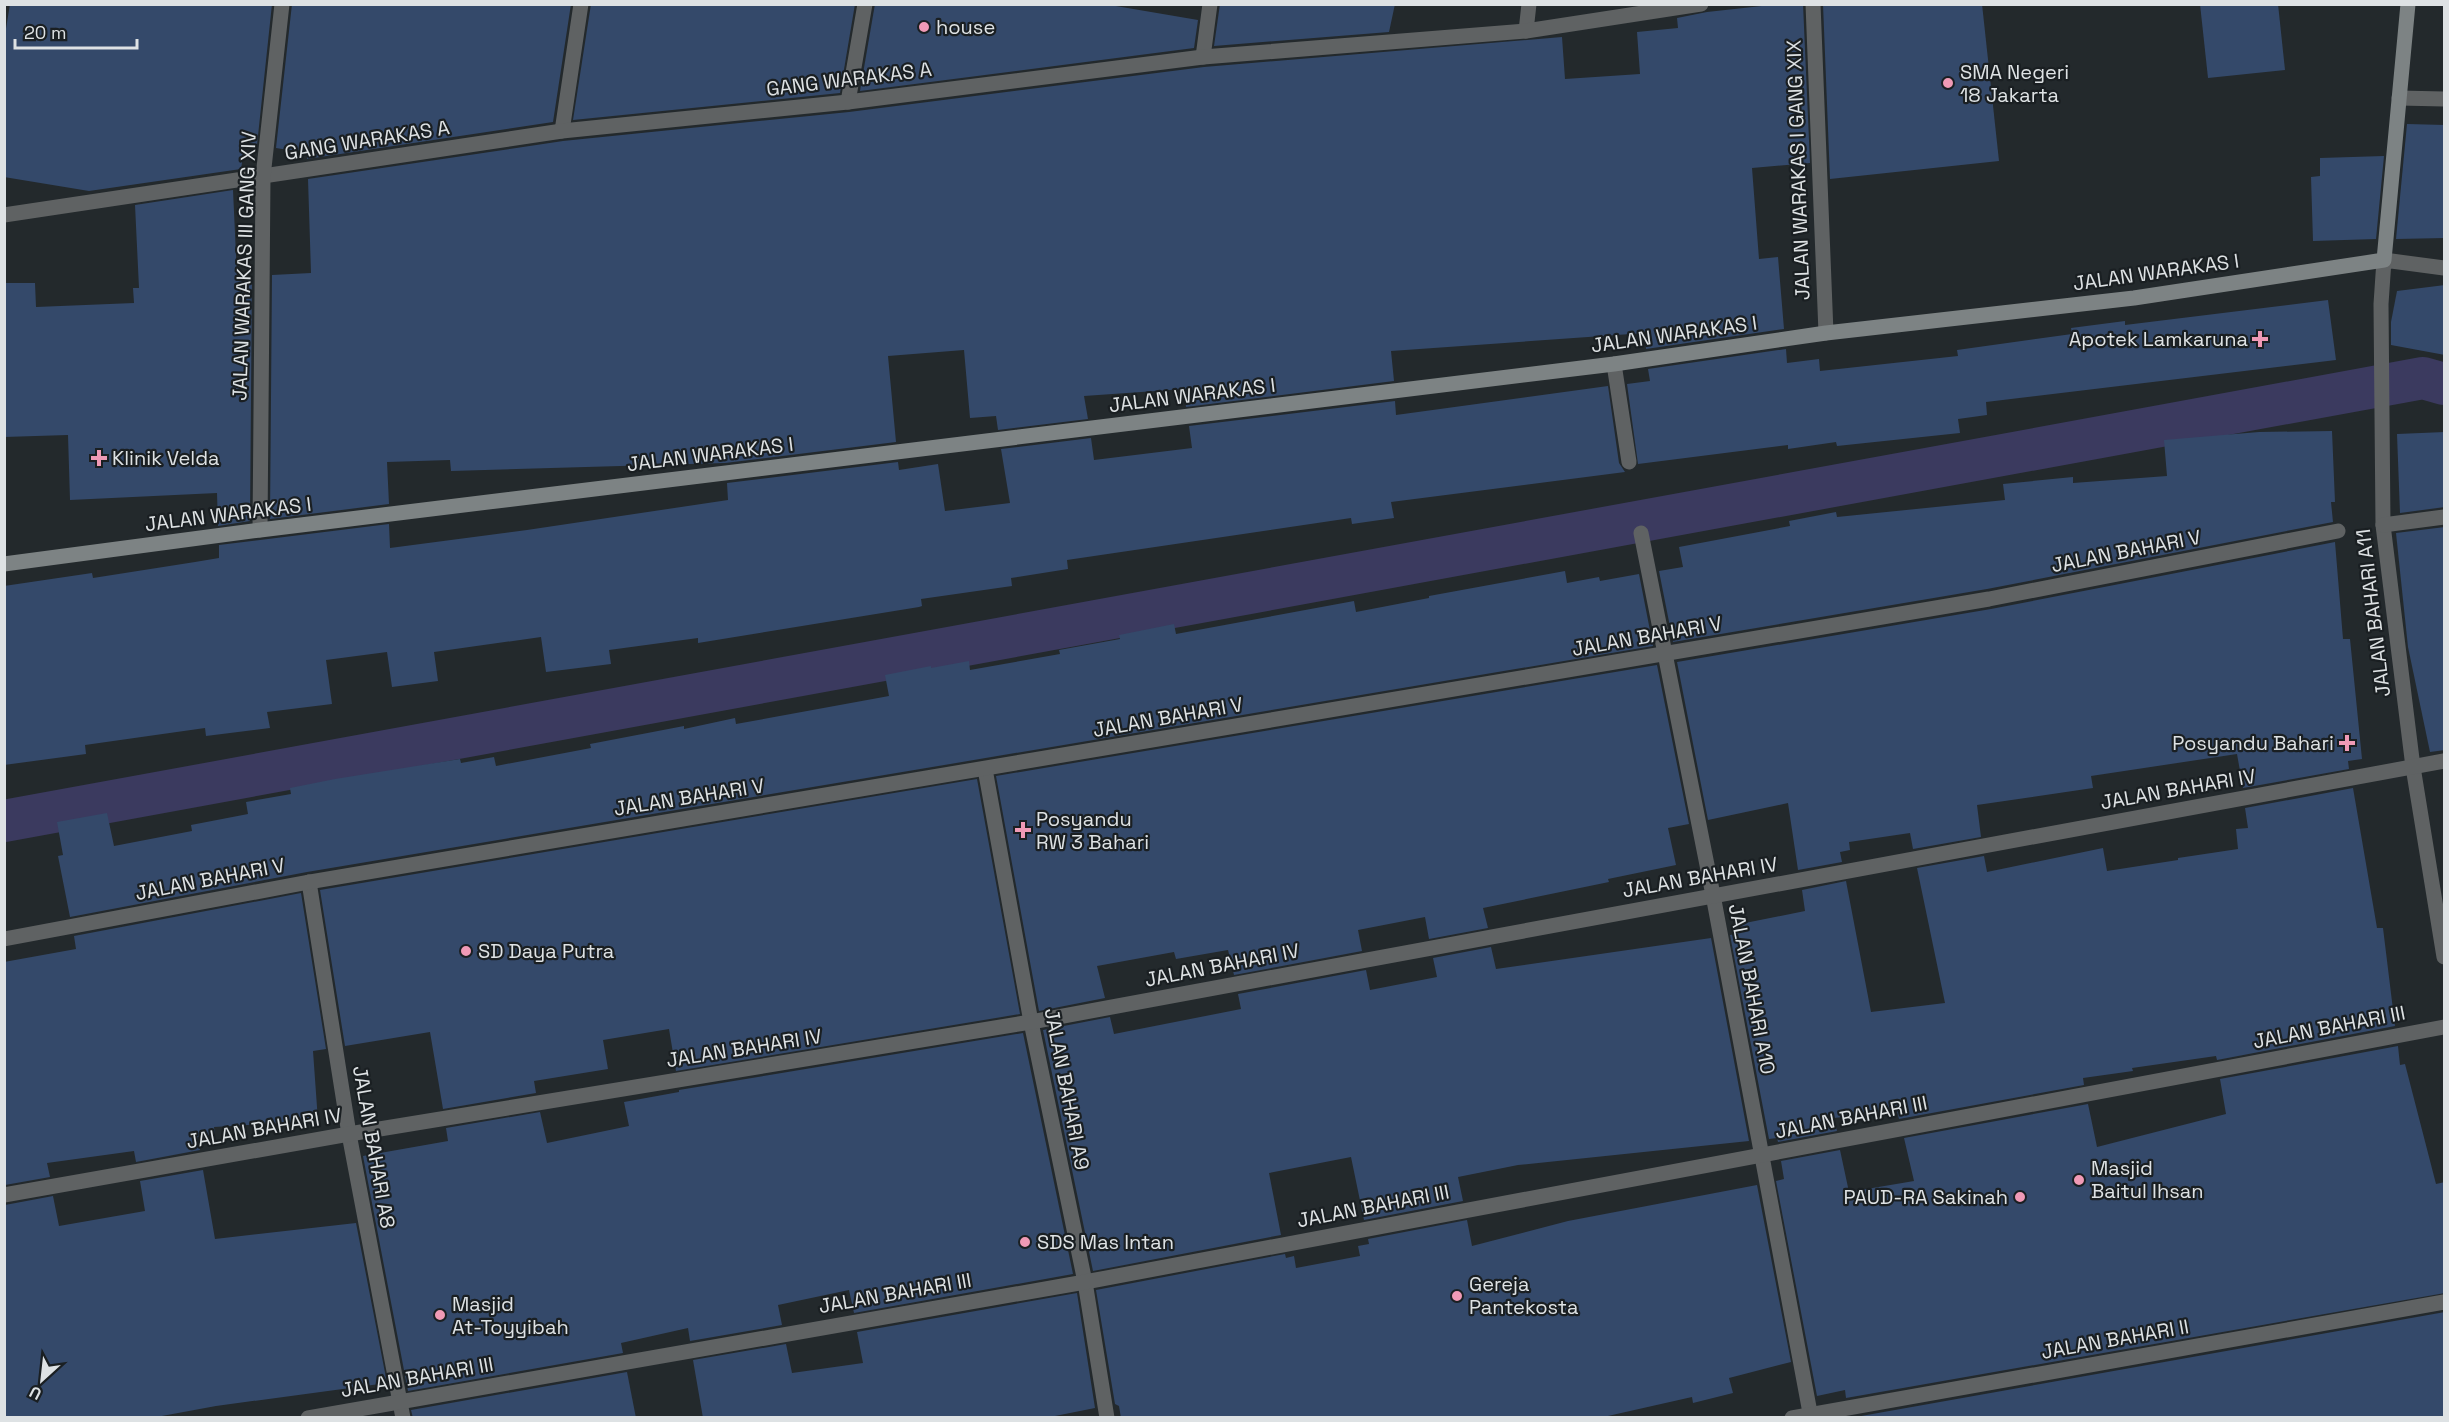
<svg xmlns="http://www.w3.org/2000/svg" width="2449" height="1422" font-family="'Space Grotesk',sans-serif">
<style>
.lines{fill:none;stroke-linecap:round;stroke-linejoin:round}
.canal{stroke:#3b3a5f;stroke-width:42}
.building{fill:#34496a}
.street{stroke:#5f6263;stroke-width:15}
.secondary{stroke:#7d8384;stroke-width:15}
.poi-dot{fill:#f09ab6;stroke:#1a1f22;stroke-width:2}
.labels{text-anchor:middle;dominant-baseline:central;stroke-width:4.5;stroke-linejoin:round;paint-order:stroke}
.poi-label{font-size:20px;fill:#dee2e4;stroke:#1a1f22;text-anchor:start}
.street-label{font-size:20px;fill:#dee2e4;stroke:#1a1f22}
</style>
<rect width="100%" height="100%" fill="#23292c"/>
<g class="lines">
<polyline class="canal" points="4,821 2423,378 2444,384"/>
</g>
<g class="building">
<polygon points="10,4 272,4 257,145 245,144 241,169 89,191 4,177 4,41"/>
<polygon points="292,4 571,4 553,122 307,159 307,153 276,148"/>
<polygon points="591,4 855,4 840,93 573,120"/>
<polygon points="875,4 1104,4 1198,20 1194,48 860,91"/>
<polygon points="1220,4 1395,4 1389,32 1214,46"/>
<polygon points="1781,4 1803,4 1810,163 1752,168 1759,259 1778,257 1784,329 1646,349 1645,333 1391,351 1394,381 1186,407 1184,389 1084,396 1088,419 998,430 996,416 970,418 964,350 888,356 896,442 725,463 451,471 450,460 387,462 389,504 270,519 272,275 311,273 308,179 563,141 849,112 1204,67 1562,37 1565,79 1640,74 1637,32 1678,28 1677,18 1707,12"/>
<polygon points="1823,4 1982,4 1999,161 1830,179"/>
<polygon points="2200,4 2278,4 2285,70 2208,78"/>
<polygon points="2407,124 2445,125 2445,238 2396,239"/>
<polygon points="2384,156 2376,239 2313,241 2311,177 2320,176 2320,158"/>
<polygon points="233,190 237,277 252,276 250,521 218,526 217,493 70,500 68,435 4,437 4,283 35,283 36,307 134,303 133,288 139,288 135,205"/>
<polygon points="2445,285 2445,355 2391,345 2391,322 2397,291"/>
<polygon points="2328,300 2336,360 1986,402 1987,415 1958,419 1960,433 1837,446 1836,442 1788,449 1788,445 1638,464 1627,384 1650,381 1648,369 1786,349 1787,363 1819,359 1820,371 1958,356 1957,350 2072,334 2071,328 2125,321 2125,325"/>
<polygon points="1608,386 1619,463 1625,472 1391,502 1394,518 1352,524 1351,518 1067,560 1068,569 1011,578 1012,586 921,599 922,606 919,607 698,643 698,638 609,650 611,664 546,672 541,637 434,652 438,681 392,687 387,652 326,660 332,704 267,712 270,728 206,736 205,728 85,745 86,754 4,765 4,586 92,573 93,578 195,562 219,558 219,545 389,524 390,548 527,530 728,500 727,483 898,462 899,470 938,464 945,511 1010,503 1001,449 1091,438 1094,460 1192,448 1189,426 1395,401 1396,415"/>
<polygon points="2332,431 2335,502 2331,502 2333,522 1987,589 1673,642 1659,571 1683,567 1679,547 1790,526 1789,521 1836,512 1837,517 2005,500 2003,484 2073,477 2073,483 2167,476 2164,440 2259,432"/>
<polygon points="2445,432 2445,507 2400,513 2397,434"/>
<polygon points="2445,527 2445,750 2430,752 2408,647 2396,533"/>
<polygon points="2335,542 2343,639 2350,639 2362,759 2348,761 2349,769 2243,788 2237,754 2091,776 2093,788 1977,805 1981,837 1913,849 1910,833 1849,842 1850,850 1840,852 1842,862 1798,870 1788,803 1708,820 1677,662 1991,609"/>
<polygon points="1565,571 1567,583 1599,577 1600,581 1639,574 1653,646 307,872 70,917 58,856 63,855 57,822 107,813 114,846 192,831 191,825 248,814 246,802 291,794 290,788 335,779 460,759 461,763 494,757 496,766 591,748 590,744 684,726 684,729 735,718 736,724 889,696 885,675 931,666 931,668 969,661 970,670 1060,654 1059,650 1120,639 1119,635 1174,624 1176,634 1354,601 1356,612 1429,598 1429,596"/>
<polygon points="1657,665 1689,824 1668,828 1676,865 1608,879 1609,882 1483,908 1488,928 1429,939 1425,917 1358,930 1362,951 1234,975 1228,950 1176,959 1174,952 1097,966 1105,998 1039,1011 996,776"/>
<polygon points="977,779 1020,1014 676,1071 669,1029 603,1040 608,1069 534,1081 536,1093 443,1109 430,1032 345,1046 320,890"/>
<polygon points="2353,788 2377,928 2383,928 2395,1026 2217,1060 2216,1056 2132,1068 2133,1071 2083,1078 2084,1085 1899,1119 1897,1111 1834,1118 1837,1131 1778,1142 1777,1138 1769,1139 1730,935 1736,934 1735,925 1805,911 1802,890 1846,881 1871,1012 1945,1003 1917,868 1984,856 1987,872 2103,848 2107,871 2178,860 2178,858 2238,849 2236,829 2248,828 2245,808"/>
<polygon points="301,893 326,1049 313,1051 318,1121 214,1127 215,1135 198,1137 200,1150 136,1162 134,1151 47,1163 50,1177 5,1185 4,962 76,949 74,936"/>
<polygon points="1711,938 1749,1141 1518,1165 1458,1177 1463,1201 1364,1220 1351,1157 1269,1173 1281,1235 1093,1271 1043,1030 1110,1017 1114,1034 1241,1009 1238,994 1366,970 1370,990 1437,977 1433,958 1491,947 1496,969"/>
<polygon points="1023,1033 1073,1274 854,1313 849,1290 778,1305 782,1325 690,1341 688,1328 621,1343 623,1353 408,1391 363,1156 448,1141 446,1128 540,1112 547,1143 629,1126 624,1102 679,1092 679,1090"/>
<polygon points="2398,1046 2400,1065 2405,1064 2436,1184 2445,1182 2445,1293 1846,1398 1845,1390 1817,1396 1776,1181 1784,1179 1781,1161 1840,1150 1849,1192 1914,1181 1904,1138 2088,1104 2097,1147 2226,1114 2220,1079"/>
<polygon points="203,1170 215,1239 356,1223 387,1383 216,1406 151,1418 4,1418 5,1205 53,1196 59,1226 145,1211 140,1181"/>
<polygon points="1757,1185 1791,1362 1729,1378 1733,1393 1693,1403 1692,1397 1599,1418 1121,1418 1119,1406 1115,1404 1096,1290 1285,1254 1286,1258 1294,1256 1296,1268 1360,1256 1358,1246 1369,1244 1368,1239 1467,1220 1472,1246 1568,1221"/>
<polygon points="1077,1293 1095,1408 1045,1418 703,1418 693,1360 786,1344 792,1373 863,1363 857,1332"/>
<polygon points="2445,1312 2445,1418 1850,1418"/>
<polygon points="627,1372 636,1418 413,1418 411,1410"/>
</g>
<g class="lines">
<g class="street">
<polyline points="1813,4 1826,333"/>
<polyline points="1526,31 1529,4"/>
<polyline points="1203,57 1210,4"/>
<polyline points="2399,98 2444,99"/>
<polyline points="848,102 865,4"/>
<polyline points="562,131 581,4"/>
<polyline points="4,215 562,131 848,102 1203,57 1526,31 1701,4"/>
<polyline points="2444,268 2384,260 2381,304 2383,525 2413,767 2444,957"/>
<polyline points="1614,364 1629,462"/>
<polyline points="2383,525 2444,517"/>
<polyline points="260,530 263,177 282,4"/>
<polyline points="1641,533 1713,895 1811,1418"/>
<polyline points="985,769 1031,1022 1085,1282 1107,1418"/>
<polyline points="309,882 349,1134 403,1418"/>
<polyline points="4,939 309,882 1989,599 2338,531"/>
<polyline points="4,1195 349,1134 1031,1022 2444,761"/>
<polyline points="308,1418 1085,1282 2444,1027"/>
<polyline points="1792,1418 2444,1302"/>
</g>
<polyline class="secondary" points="4,564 260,530 1614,364 1826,333 2134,298 2384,260 2408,4"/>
</g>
<g class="poi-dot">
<circle cx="924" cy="27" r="6"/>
<circle cx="1948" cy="83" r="6"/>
<path d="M2257 330h6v6h6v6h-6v6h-6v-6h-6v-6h6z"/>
<path d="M96 449h6v6h6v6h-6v6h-6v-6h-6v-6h6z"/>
<path d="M2344 734h6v6h6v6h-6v6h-6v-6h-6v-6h6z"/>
<path d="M1020 821h6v6h6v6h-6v6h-6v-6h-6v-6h6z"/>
<circle cx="466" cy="951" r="6"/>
<circle cx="2079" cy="1180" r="6"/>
<circle cx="2020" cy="1197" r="6"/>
<circle cx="1025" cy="1242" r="6"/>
<circle cx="1457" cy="1296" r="6"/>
<circle cx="440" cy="1315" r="6"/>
</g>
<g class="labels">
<g class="poi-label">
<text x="936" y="27">house</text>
<text x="1960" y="72">SMA Negeri<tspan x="1960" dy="23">18 Jakarta</tspan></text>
<text x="2248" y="339" text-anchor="end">Apotek Lamkaruna</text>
<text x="112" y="458">Klinik Velda</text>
<text x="2334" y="743" text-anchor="end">Posyandu Bahari</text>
<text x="1036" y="819">Posyandu<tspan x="1036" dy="23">RW 3 Bahari</tspan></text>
<text x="478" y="951">SD Daya Putra</text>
<text x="2091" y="1168">Masjid<tspan x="2091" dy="23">Baitul Ihsan</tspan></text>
<text x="2008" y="1197" text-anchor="end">PAUD-RA Sakinah</text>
<text x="1037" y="1242">SDS Mas Intan</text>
<text x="1469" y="1284">Gereja<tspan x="1469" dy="23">Pantekosta</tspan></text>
<text x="452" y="1304">Masjid<tspan x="452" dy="23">At-Toyyibah</tspan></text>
</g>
<g class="street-label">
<text transform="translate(849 79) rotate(-7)">GANG WARAKAS A</text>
<text transform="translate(367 140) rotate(-9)">GANG WARAKAS A</text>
<text transform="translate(1798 170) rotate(-92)">JALAN WARAKAS I GANG XIX</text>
<text transform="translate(244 266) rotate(-88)">JALAN WARAKAS III GANG XIV</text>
<text transform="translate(2156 272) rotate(-8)">JALAN WARAKAS I</text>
<text transform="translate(1674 334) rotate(-8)">JALAN WARAKAS I</text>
<text transform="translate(1192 395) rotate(-7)">JALAN WARAKAS I</text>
<text transform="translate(710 454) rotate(-7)">JALAN WARAKAS I</text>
<text transform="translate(228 514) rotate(-7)">JALAN WARAKAS I</text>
<text transform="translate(2126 551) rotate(-11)">JALAN BAHARI V</text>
<text transform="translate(2373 613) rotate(-97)">JALAN BAHARI A11</text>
<text transform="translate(1647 636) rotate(-10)">JALAN BAHARI V</text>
<text transform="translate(1168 717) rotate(-10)">JALAN BAHARI V</text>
<text transform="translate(2178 789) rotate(-10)">JALAN BAHARI IV</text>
<text transform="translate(689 797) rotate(-9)">JALAN BAHARI V</text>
<text transform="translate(1700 877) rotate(-10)">JALAN BAHARI IV</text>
<text transform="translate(210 879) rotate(-11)">JALAN BAHARI V</text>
<text transform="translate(1222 965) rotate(-11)">JALAN BAHARI IV</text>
<text transform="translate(1752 989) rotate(79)">JALAN BAHARI A10</text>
<text transform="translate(2329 1027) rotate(-11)">JALAN BAHARI III</text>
<text transform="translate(744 1048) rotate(-9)">JALAN BAHARI IV</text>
<text transform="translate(1067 1089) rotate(79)">JALAN BAHARI A9</text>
<text transform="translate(1851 1117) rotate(-11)">JALAN BAHARI III</text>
<text transform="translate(264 1128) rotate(-10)">JALAN BAHARI IV</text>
<text transform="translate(374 1147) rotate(80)">JALAN BAHARI A8</text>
<text transform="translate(1373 1206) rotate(-11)">JALAN BAHARI III</text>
<text transform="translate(895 1293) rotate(-10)">JALAN BAHARI III</text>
<text transform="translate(2115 1339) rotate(-10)">JALAN BAHARI II</text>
<text transform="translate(417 1377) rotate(-10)">JALAN BAHARI III</text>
</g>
</g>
<rect width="2449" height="1422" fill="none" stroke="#dee2e4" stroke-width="12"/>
<g transform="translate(42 1380) rotate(207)" stroke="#1a1f22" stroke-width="4.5" paint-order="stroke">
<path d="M0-4.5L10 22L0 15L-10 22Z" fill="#dee2e4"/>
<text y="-9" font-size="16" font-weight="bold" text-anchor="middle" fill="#dee2e4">U</text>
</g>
<path d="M15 39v9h122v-9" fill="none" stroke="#dee2e4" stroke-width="3"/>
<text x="24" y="39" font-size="18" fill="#dee2e4" stroke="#1a1f22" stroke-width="4.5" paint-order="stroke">20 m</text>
</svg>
